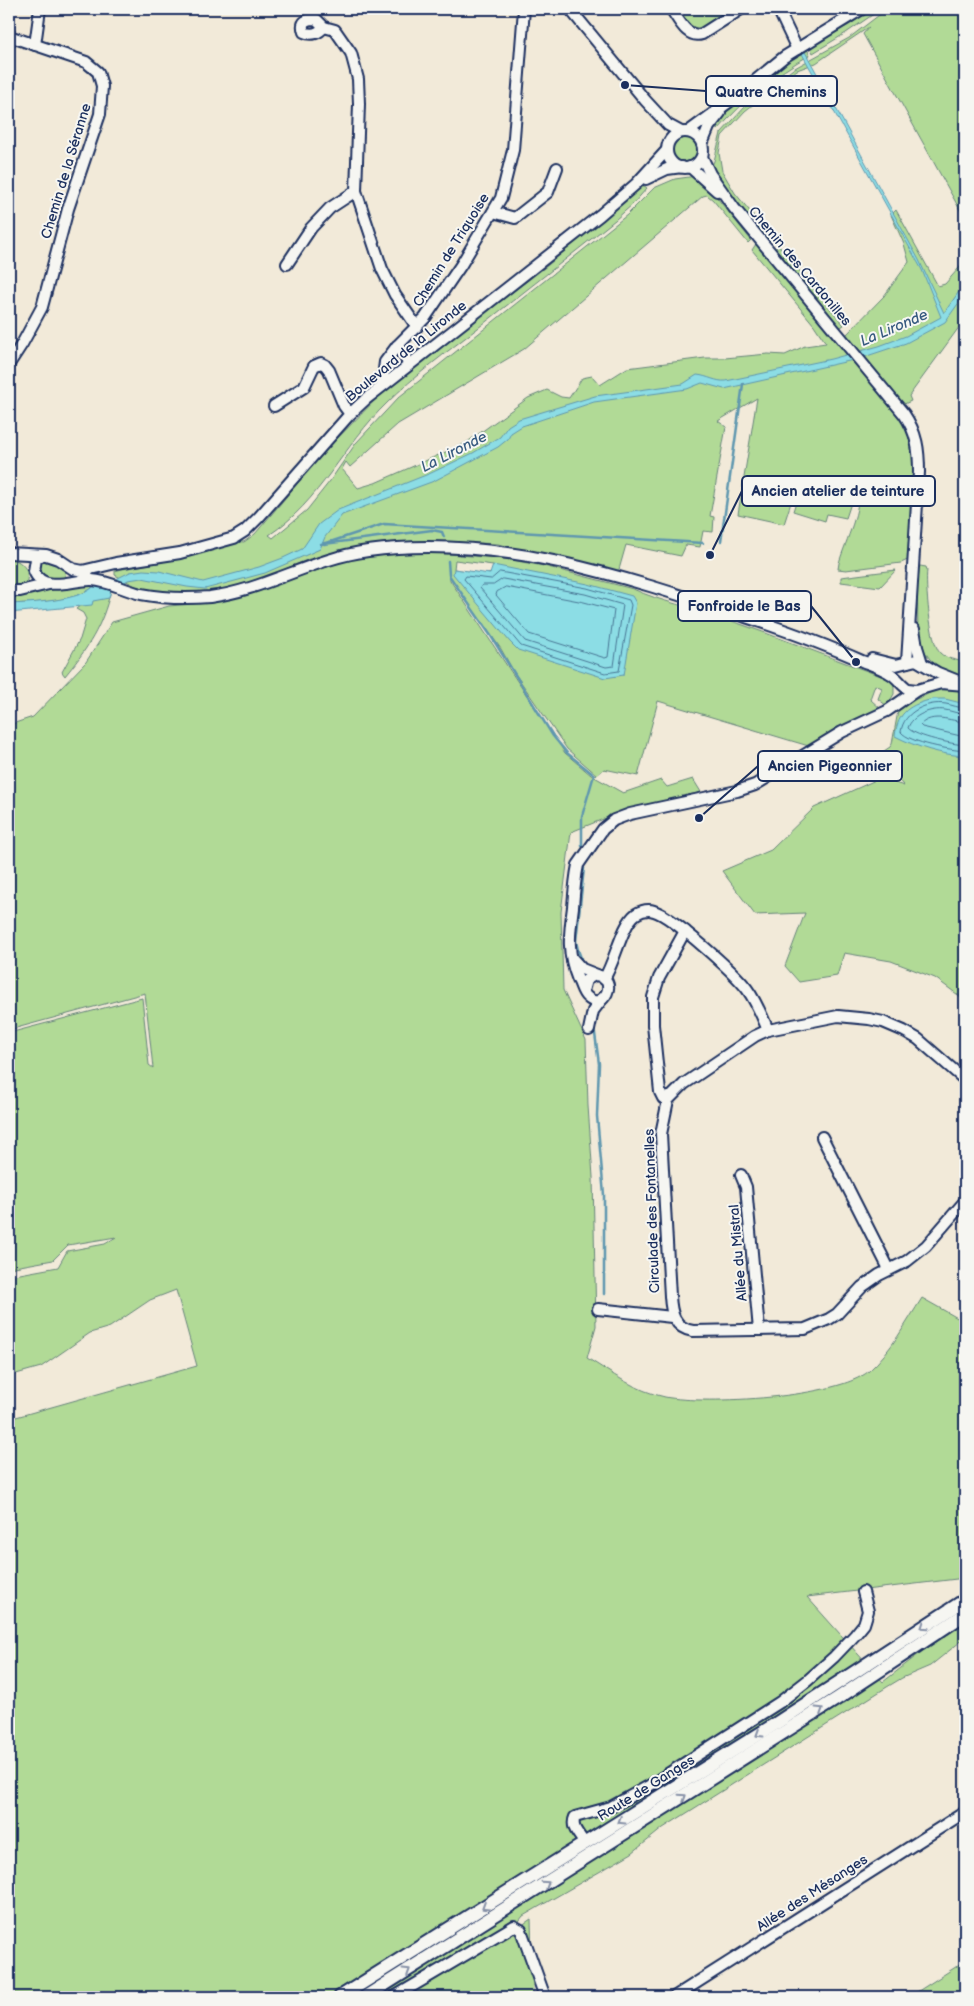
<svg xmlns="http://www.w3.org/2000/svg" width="974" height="2006" font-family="'Balsamiq Sans',sans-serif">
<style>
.green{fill:#b1da96;stroke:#66847a;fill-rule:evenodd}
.water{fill:#8cdde5;stroke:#5f97af}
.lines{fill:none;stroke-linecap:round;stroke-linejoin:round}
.shore{stroke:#487594;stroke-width:1}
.stream{stroke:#5f97af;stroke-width:2.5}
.minor-casing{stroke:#1b2f5e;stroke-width:14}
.major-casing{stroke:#1b2f5e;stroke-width:16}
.minor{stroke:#f6f6f2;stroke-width:10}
.major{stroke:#f6f6f2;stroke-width:12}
.oneway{stroke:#8892a8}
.labels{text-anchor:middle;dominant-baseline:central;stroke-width:4;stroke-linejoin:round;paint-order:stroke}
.street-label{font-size:14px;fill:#1b2f5e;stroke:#f6f6f2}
.water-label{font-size:15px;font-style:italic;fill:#375a80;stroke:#f6f6f2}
.leader{fill:none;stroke:#1b2f5e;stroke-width:2}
.callout-dot{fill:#1b2f5e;stroke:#f6f6f2;stroke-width:2}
.callout{fill:#f6f6f2;stroke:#1b2f5e;stroke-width:2}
.callout-label{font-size:15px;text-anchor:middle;font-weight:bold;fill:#1b2f5e}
</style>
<rect width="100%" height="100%" fill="#f2ead9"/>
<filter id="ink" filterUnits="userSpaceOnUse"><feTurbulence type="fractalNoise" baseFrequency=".02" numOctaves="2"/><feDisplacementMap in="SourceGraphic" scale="10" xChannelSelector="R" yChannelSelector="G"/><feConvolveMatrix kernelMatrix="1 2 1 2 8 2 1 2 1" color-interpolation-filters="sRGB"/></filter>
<g filter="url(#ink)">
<g class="green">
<path d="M681,9H733L699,32C688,28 683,20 681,9Z"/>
<polygon points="872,9 881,9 846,33 813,53 810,47 849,25"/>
<polygon points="887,9 965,9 965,219 863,34 869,27 816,63 797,70 745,111 722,136 719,153 722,171 735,193 772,238 767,242 722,184 711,167 714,161 721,133 745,107 793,69 849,38"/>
<path d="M807,49L810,55C775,74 744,100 718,130L713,127L721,117L775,70Z"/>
<circle cx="685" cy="149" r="13"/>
<path d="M696,176L714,194L751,240L748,243L713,200L707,195L703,196L524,349L398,424L350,467L346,462L342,469L358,488L375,483L466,443L528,398L547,390L561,397L569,398L582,378L592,376L600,385L627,368L705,358H725L768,354L785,355L805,346L826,343L814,325L752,250L756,244L802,297L835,341L856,362L859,368L907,423L917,447L912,558L901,563L846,570L838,569L839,563C842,551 862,507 857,497C852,487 809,482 798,481L784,524L738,514L757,398L718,421L726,427L710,516L714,517L713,532L703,531L700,547L686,545L681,556L626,545L618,573L498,544L437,541L357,548L309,559L255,582L210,592L190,593L145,591L115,575V571L122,569L178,559L214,550L233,541L244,542L255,534L323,453L387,388L548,265L643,185L647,188L633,204L615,220C570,256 524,292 478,328C447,352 415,375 387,403C344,444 320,502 269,535L273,538L307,510L330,481L356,443L399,397L627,215L654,188L675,179Z"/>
<polygon points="896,210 938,286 945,284 965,261 965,319 909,396 911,401 902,405 891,389 846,335 884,296 909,262 904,244 891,215"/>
<polygon points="779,246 844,325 839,328 774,249"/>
<polygon points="801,487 848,499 851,503 846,518 827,514 825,521 793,511"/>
<path d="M425,552L506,559L544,566L633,589C661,602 692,607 720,617C777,636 833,659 889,679L894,685V694L887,706L878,699L882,688L875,685L870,699L882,710L843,726L812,747L658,701L638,776L604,769L597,775L567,749L514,672L501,649L450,577V580L565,753L591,775L623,793L661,780L667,787L693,779L701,792L626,810L571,832L561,912L563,990L586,1040L588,1106L593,1177L596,1326L587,1358C611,1373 636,1391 665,1397C705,1405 838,1398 869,1371C891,1351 906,1323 922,1298L961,1320L965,1312V1578L807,1597L883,1682L924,1650L965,1623V1638L930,1666L902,1678L887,1687L663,1828L632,1853L523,1916L509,1934L531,1919L533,1997H9V1419L197,1366L176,1290L150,1300L110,1327L90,1333L41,1367L9,1376V1276L58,1267L67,1251L105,1244L116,1237L68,1245L53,1260L9,1268V1033L142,998L149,1065L153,1068L145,993L9,1030V725L33,717L86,662L112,622L169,606L193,604L240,596L351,559L378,555ZM455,560L493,565L492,573L486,574L454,569Z"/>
<path d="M9,558C22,561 31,570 26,584L20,587H9Z"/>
<polygon points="43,559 58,564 66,572 64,579 61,581 44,577 39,572 40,560"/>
<path d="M920,566L926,567L927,570C925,585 930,642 940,653C946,659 957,660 965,662V677C940,669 925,664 920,635H918L917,569Z"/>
<polygon points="896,570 880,587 841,582 841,577"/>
<path d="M96,582C88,602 29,603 9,604V594L38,588Z"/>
<path d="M103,587L111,590C102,627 88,648 65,676L62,672L80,639L86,619L83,613L76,609Z"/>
<path d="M944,688L965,692V1000L935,978L891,961L844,953L837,976L799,982L785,966L805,913L755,915L722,871L771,850L814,808L880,778L904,786L892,773L881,753L890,747L892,744L898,711C906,701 914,700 924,696C931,692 935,689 944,688Z"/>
<polygon points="965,1961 965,1997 909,1997"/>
</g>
<g class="water">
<path d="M804,50L919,260L944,313L965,283V294L945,322L906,343L858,359L724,389L702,383L687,389L594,402L522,426L511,433L508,439L498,447L434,481L342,515L325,537L320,549L265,573L205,589L187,587L142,578L128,580L111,590L109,598L93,601L92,605L9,613V604C28,603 83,601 95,585L102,586L130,572L143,570L159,571L203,582L259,567L283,558L302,549L319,524L338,510L431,473L473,453L500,437L508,426L519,419L595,396L683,384L697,375C708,376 716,382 726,381L831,359L879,346L906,336L941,317L922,270L801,52Z"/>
<polygon points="493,565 588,584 632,596 636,603 624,675 605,678 518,650 510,642 453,574 454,569 490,574"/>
<path d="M933,699H945L965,704V756C942,755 916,747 895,736C898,711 910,705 933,699Z"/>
</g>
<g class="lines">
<g class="shore">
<polygon points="500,572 587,588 629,600 631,605 619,671 605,673 521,646 464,579 466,576 491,579"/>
<polygon points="503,579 585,594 623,605 614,666 606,667 525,641 480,588 482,585 493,585"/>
<polygon points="506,587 584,602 614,610 608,657 605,658 529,634 496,595 497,592"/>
<path d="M965,708C959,708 952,705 946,704C927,701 903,712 901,732C910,743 951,750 965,751"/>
<path d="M965,714C958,714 952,711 945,710C931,708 912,715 908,728C916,737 952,744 965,745"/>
<path d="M965,722C950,721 933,712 920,725L922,727L965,737"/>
</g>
<g class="stream">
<polyline points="721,541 743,384"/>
<polyline points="321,544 333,541 384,524 703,543"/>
<polyline points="324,544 432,530 442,532 444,537"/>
<polyline points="448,561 449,575 453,581 491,636 553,736 567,753 594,775 582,816 582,846"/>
<polyline points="581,958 578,950 576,941 584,868"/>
<polyline points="594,1026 599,1064 597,1116 604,1195 604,1294"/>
</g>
<g class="minor-casing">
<g id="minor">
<polyline points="570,9 645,100 668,125 681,132"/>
<path d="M671,9C679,20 687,39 702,34L741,9"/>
<polyline points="778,9 797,49"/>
<path d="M324,27C319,33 312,36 304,32C300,21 307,19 316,19L324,27L335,30L351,53L358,79L359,104L356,191L382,269L395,295L417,327"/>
<polyline points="9,36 86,62 98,72 102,86 100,114 68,209 42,307 22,344 9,364"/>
<polyline points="35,45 40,9"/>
<circle cx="685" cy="150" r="18"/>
<polyline points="688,132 729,102 784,57 862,9"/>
<polyline points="702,144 709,127 720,113"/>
<path d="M702,157L710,174L734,208L904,414C917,433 919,450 919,472L907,662"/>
<polyline points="690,167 717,191"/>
<polyline points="646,179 667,169 682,167"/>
<polyline points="493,212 515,218 548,192 557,168"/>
<polyline points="287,264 311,228 330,208 356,191"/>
<polyline points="397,346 405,356 408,365"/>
<polyline points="382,385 385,362 397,346 425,318 461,265 501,198 513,150 524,9"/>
<polyline points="274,406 304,387 314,366 321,363 325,365 329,370 344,406 350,414"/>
<polyline points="9,553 46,555 58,559 73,569 88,572"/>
<path d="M42,555L36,559L34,571C43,594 74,579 92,580C109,581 124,590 141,594C162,598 188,599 210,597C265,590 313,558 368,551C496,533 626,577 746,617C785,630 824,644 862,661C872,665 882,668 891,674C898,678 901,685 908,689L917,690L941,683L965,685"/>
<polyline points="82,571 116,563 180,553 234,538 245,531 259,517 350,414 366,399 600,215 636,184 667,150"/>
<polyline points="9,591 20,591 49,584"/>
<polyline points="914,629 917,647 922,663"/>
<polyline points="872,659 896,665 916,660 938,673 958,681"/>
<polyline points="572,958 582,969 597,975"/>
<path d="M604,979C615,962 622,924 636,914C641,911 648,909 654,911C672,916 735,973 747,989C756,1001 762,1016 768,1030"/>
<path d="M583,991L586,980L595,975C621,978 603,1013 587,997C582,993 581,985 578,980C567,953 569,936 573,907C574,893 575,879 578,865L603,829L614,820L630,814L737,791L755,785L842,732L887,711L917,690"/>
<polyline points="589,1030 593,1011 603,998"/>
<path d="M965,1080L918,1039L904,1031L883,1022L869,1019L838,1016L768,1030L755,1036L684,1084L668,1100L661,1134L670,1296C671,1313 674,1328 693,1331L805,1329L829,1319L837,1314L862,1287L879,1275L907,1261L926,1246L965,1201"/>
<polyline points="670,1097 663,1098 660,1092 653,1025 653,997 659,978 685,931"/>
<polyline points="822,1137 889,1269"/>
<polyline points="741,1175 746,1187 759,1330"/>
<polyline points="598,1309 672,1317"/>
<path d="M585,1844C580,1835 570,1828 575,1817L611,1807L649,1786L780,1702L807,1681L834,1657L855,1635L864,1624L868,1611L863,1592"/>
<polyline points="394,1997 514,1926 521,1930 545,1997"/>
<polyline points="674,1997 965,1812"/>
</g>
</g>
<g class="major-casing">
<g id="major">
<polyline points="340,1997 769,1728 965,1600"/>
<polyline points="365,1997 838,1698 965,1614"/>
</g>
</g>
<use href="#minor" class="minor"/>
<use href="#major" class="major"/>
</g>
<defs><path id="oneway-chevron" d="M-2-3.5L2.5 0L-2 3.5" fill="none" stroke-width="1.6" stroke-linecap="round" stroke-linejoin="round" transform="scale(1.25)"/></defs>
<g class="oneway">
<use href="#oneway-chevron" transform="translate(924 1626) rotate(146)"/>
<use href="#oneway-chevron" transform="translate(820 1710) rotate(-32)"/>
<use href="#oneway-chevron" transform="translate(759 1734) rotate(148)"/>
<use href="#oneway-chevron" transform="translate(683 1797) rotate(-33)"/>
<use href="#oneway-chevron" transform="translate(621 1821) rotate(148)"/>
<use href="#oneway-chevron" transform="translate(546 1884) rotate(-33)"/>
<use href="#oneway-chevron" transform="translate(485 1907) rotate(148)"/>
<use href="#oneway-chevron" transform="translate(407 1971) rotate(-32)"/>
</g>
</g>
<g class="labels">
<g class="street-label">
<text transform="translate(66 171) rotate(-73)">Chemin de la Séranne</text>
<text transform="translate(451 250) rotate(-58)">Chemin de Triquoise</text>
<text transform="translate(800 266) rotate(50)">Chemin des Cardonilles</text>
<text transform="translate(406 351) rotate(-39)">Boulevard de la Lironde</text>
<text transform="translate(652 1211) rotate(-92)">Circulade des Fontanelles</text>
<text transform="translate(738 1253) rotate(-95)">Allée du Mistral</text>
<text transform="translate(646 1788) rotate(-32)">Route de Ganges</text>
<text transform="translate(812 1893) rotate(-33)">Allée des Mésanges</text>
</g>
<g class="water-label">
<text transform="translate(894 328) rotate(-23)">La Lironde</text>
<text transform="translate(454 452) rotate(-27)">La Lironde</text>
</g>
</g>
<path class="leader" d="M625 85L706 91M710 555L742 491M856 662L811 606M699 818L758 766"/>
<g class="callout-dot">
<circle cx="625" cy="85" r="5"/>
<circle cx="710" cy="555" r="5"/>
<circle cx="856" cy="662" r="5"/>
<circle cx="699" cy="818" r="5"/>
</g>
<g class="callout">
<rect x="706" y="76" width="131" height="30" rx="5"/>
<rect x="742" y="476" width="193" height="30" rx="5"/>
<rect x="678" y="591" width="133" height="30" rx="5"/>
<rect x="758" y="751" width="144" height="30" rx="5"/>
</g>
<g class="callout-label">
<text x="771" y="97">Quatre Chemins</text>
<text x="838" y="496">Ancien atelier de teinture</text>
<text x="744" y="611">Fonfroide le Bas</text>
<text x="830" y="771">Ancien Pigeonnier</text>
</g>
<rect width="974" height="2006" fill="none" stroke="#f6f6f2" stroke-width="30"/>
<rect x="15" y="15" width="944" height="1976" fill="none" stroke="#1b2f5e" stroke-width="2" filter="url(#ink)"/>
</svg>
